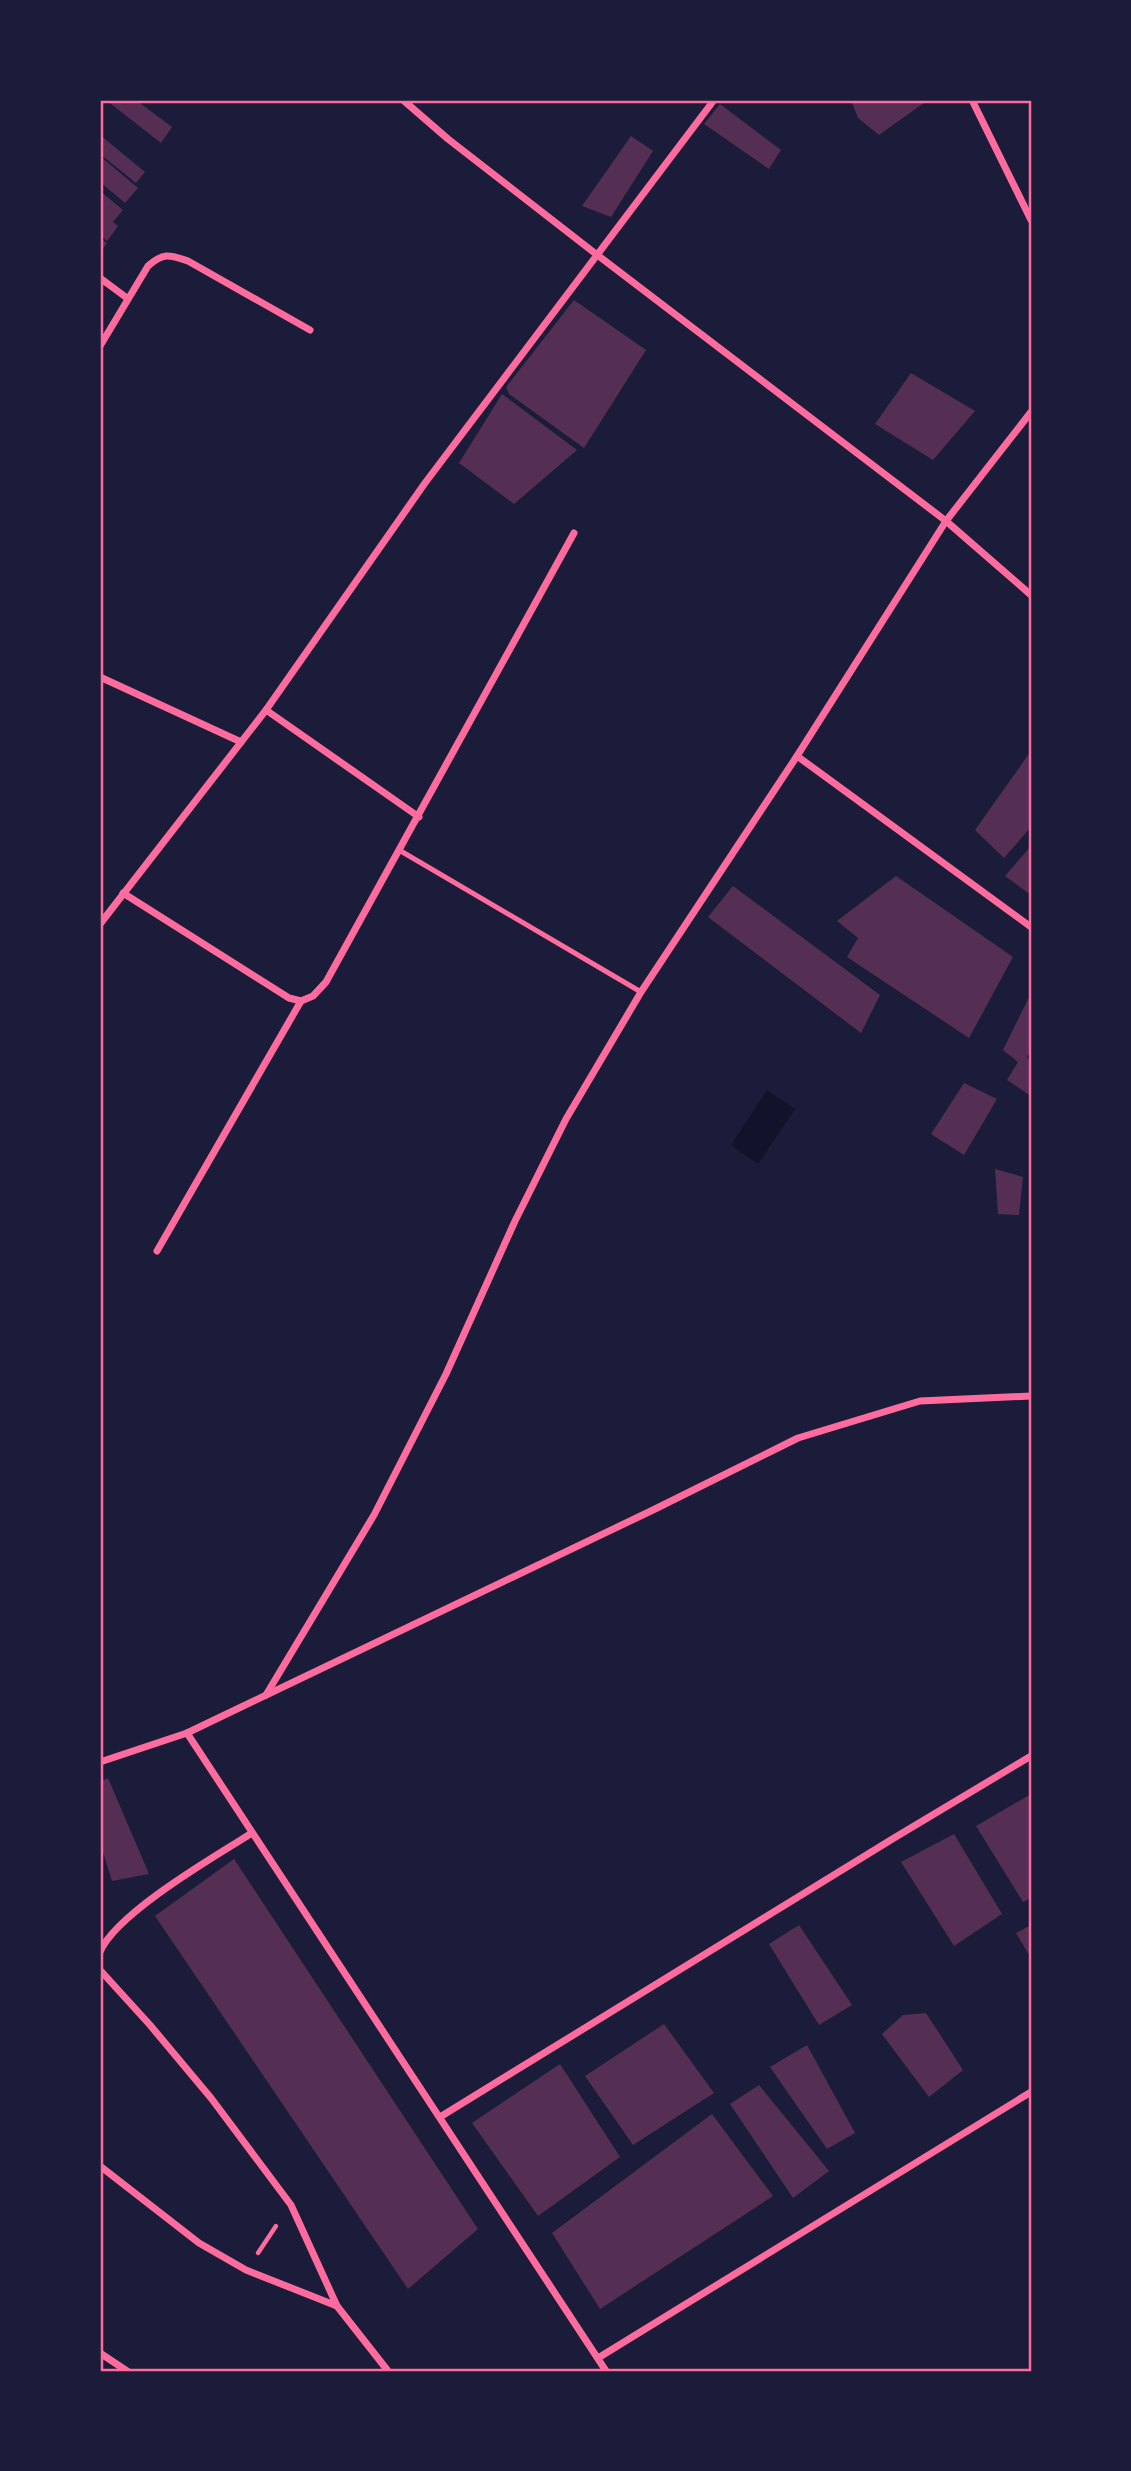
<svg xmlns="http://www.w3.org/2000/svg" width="1131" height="2471" font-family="'Roboto Serif',serif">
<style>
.water{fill:#12122b}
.building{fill:#542f53}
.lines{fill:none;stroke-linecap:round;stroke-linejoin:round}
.path{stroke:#ff6b9d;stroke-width:4.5}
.service{stroke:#ff6b9d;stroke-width:5}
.minor{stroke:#ff6b9d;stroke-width:7}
.neatline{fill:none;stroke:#ff6b9d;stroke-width:2.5}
</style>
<rect width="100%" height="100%" fill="#1b1b3a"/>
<polygon class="water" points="767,1090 795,1109 758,1164 731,1145"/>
<g class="building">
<polygon points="106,100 136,100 172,127 161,143"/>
<polygon points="851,100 928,100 879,135 858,118"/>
<polygon points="720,104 781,150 769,169 704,124"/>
<polygon points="100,135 145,172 136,183 100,154"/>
<polygon points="631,136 653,151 611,217 582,206"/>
<polygon points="100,156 138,188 125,203 100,182"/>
<polygon points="100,191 123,210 113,222 118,226 107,241 100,235"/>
<polygon points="100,238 107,243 100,253"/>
<polygon points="574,300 646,350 584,448 509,394 506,387"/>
<polygon points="911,373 975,411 933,460 875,424"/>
<polygon points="502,394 577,450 514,504 459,463"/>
<polygon points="1031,751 1031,827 1004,858 975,830"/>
<polygon points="1031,846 1031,895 1005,876"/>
<polygon points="896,876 1013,957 969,1038 847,957 858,938 837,921"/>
<polygon points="733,886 880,995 861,1033 708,917"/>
<polygon points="1031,993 1031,1049 1027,1057 1031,1063 1031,1096 1007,1080 1018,1062 1003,1050"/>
<polygon points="964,1083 997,1099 964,1155 931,1134"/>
<polygon points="995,1169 1023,1177 1019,1215 998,1214"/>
<polygon points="108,1778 149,1874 112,1881 100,1843 100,1782"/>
<polygon points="1031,1794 1031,1898 1023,1902 976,1826"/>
<polygon points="954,1834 1002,1914 954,1946 901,1862"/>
<polygon points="234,1859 478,2229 408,2289 155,1916"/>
<polygon points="799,1925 852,2005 819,2025 769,1944"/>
<polygon points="1031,1925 1031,1958 1016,1933"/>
<polygon points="926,2013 963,2070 929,2097 882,2034 903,2015"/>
<polygon points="664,2024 714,2093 633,2145 585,2076"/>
<polygon points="807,2045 855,2133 827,2149 770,2067"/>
<polygon points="560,2064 620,2157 538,2216 472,2123"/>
<polygon points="759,2085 829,2171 793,2198 730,2104"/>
<polygon points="712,2114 773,2196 600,2309 552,2233"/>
</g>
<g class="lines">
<polyline class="path" points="258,2253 276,2226"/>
<polyline class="service" points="399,850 641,992"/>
<g class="minor">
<polyline points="403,100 448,139 596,254 946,521 1031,595"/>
<polyline points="972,100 1031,220"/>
<polyline points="100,278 127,298"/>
<path d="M100,346L148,266C164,252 170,255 188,261L310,330"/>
<polyline points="100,677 241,742"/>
<polyline points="266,710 419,817"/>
<polyline points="797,756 1031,927"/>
<polyline points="123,893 289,998 301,1001"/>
<polyline points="100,924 266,710 425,483 714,100"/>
<polyline points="157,1251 301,1001 313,996 326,982 574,533"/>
<polyline points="266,1695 374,1515 446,1374 515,1221 566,1119 641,992 797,756 946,521 1031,412"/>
<polyline points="187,1733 606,2371"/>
<polyline points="100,1762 187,1733 653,1510 798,1438 920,1401 1031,1396"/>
<path d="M100,1952C115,1914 215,1856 252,1833"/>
<polyline points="100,1970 150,2025 211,2098 291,2205 337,2306 388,2371"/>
<polyline points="440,2117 894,1838 1031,1756"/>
<polyline points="100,2166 199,2243 246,2270 337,2306"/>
<polyline points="100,2353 127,2371"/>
<polyline points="598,2358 1031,2092"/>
</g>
</g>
<rect width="1131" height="2471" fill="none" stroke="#1b1b3a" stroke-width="203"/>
<rect x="102" y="102" width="928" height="2268" class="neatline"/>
</svg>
